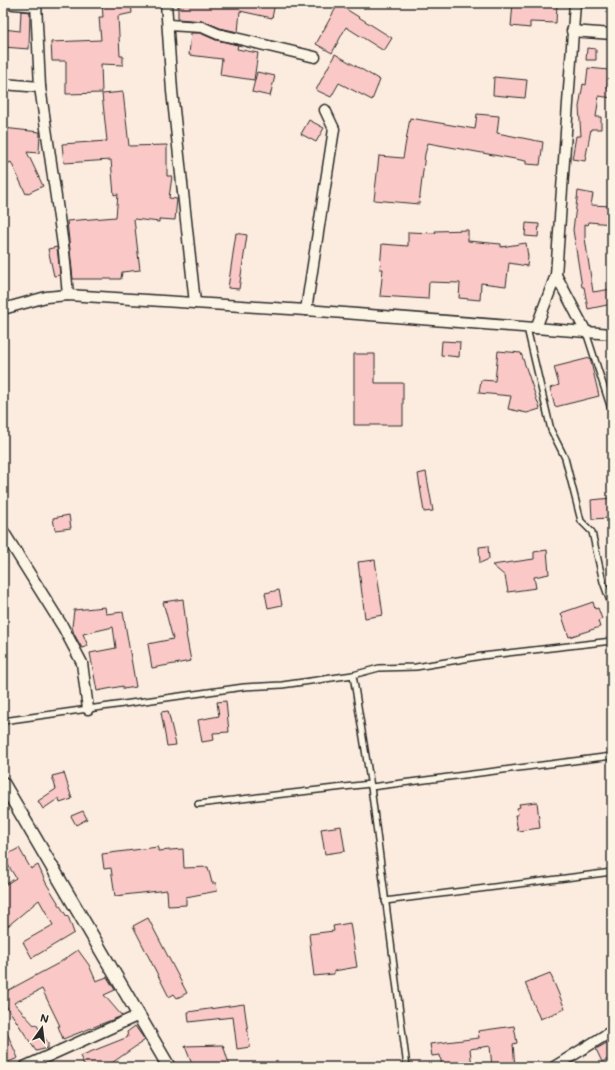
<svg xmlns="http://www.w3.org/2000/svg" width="615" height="1070" font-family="Mali,sans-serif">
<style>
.building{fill:#fac9c7;stroke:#2b2b2b}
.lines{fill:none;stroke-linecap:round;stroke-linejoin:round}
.service-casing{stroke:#2b2b2b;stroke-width:8}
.minor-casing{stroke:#2b2b2b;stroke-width:13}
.tertiary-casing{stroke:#2b2b2b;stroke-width:15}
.service{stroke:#fcf5e5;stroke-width:5}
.minor{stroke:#fcf5e5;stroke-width:10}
.tertiary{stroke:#fcf5e5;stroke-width:12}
</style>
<rect width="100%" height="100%" fill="#fcecdf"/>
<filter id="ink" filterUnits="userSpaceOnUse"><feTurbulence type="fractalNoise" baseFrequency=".025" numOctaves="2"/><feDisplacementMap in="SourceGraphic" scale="8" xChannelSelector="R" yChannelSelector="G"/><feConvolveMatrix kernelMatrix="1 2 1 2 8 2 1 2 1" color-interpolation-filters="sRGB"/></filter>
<g filter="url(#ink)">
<g class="building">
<polygon points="102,3 131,3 132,13 118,16 120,56 123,56 123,65 101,64 102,93 66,94 66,61 52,61 51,42 101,40 99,17 103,17"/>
<polygon points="180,3 275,3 272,18 240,11 238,32 220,28 203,21 178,19 178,6 180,6"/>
<polygon points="513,3 557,4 556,23 530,22 530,28 511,26"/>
<polygon points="338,4 392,38 384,51 346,27 332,53 316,44"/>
<polygon points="21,11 30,12 29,49 3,47 3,29 20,31"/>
<polygon points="191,33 200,33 216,40 238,45 237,49 258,53 254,80 220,75 222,59 189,55"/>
<polygon points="587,48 596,49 596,60 586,60"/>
<polygon points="335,54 380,80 372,100 339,83 331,97 316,90"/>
<polygon points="588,68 609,70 607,88 612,89 612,98 599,96 596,117 601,117 601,129 591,129 585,161 572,159 576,136 581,136 579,107 583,84 586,85"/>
<polygon points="257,72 275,76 270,96 252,92"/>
<polygon points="494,77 527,80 525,98 493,95"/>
<polygon points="123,92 129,146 167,145 167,176 172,176 169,198 177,199 175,220 159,219 159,222 134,219 140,270 122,272 121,279 73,279 67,221 116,217 118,194 114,195 111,160 64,163 62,144 107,141 102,94"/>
<polygon points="477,114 499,116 497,133 543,142 540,165 526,164 526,161 428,143 425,154 419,204 374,200 379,156 403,158 410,118 475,129"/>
<polygon points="309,120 324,128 316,142 301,134"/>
<polygon points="3,128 40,132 39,153 27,152 43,186 26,194 11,162 3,166"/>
<polygon points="578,191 593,194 591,205 612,206 612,224 589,222 588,225 585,224 585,238 593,292 612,289 612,304 588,309 584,287 582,287 573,230"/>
<polygon points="526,223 539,224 538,237 525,236"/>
<polygon points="468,230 468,241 501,244 501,247 526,243 528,257 527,266 509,263 506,286 481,283 480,300 459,298 460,283 429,282 428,299 380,296 383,269 380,269 382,244 408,246 408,232 436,233 435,231"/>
<polygon points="236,233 247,235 239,289 228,288"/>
<polygon points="57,247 60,275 54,276 48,249"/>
<polygon points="442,341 460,342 459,357 441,355"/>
<polygon points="498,351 521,353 540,409 527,413 508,409 511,396 479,393 481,380 495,381"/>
<polygon points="354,354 375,354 375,383 403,383 403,425 354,425"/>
<polygon points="590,358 599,396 555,407 550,388 559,385 554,367"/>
<polygon points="426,472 433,511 424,512 418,474"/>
<polygon points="612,498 612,515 608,515 608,518 592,519 591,500"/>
<polygon points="69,515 71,528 55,530 53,518"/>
<polygon points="488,546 489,559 480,563 479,547"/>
<polygon points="547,550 549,574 534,577 536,588 508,592 505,576 492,565 534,559 534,552"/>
<polygon points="375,560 383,615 365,618 358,562"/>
<polygon points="279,590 282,605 268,608 265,593"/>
<polygon points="183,599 187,633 186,634 191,661 152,668 148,644 173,639 163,602"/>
<polygon points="593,602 595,609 598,608 602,619 598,621 600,627 569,637 561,613"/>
<polygon points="105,607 106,614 123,612 136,687 123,689 123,686 97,691 90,653 116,648 113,627 83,634 88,646 82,648 74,634 72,627 74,610"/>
<polygon points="226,701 229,732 213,733 214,740 202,742 198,720 219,716 217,702"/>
<polygon points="168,711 176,745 167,746 161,712"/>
<polygon points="64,773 72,799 60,803 59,798 43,809 38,801 56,789 52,776"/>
<polygon points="537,802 540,828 518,831 515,815 518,815 517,808 520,807 519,804"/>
<polygon points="83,811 87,819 76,825 71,816"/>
<polygon points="341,826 345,851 325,854 321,829"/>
<polygon points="158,847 158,851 183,849 184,868 208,867 212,883 216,883 217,891 186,897 186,905 168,906 167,890 115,896 111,868 104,869 102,854"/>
<polygon points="19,848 31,869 38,865 46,883 67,917 68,916 74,933 32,958 23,942 53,925 39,900 3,930 3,886 16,878 3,857"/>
<polygon points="148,918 187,993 177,998 174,994 169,997 133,926"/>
<polygon points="350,923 357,967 334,971 334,974 314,976 309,934 334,931 333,926"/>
<polygon points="78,950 89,965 96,981 107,977 115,990 104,995 122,1016 63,1039 58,1026 60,1026 42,989 14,1003 34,1025 36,1024 48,1043 48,1048 36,1051 3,1001 3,991 5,992 59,963"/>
<polygon points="550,973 565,1009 540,1019 525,983"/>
<polygon points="244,1004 250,1047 237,1049 233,1017 189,1022 188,1012"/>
<polygon points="3,1024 18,1058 6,1063 3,1055"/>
<polygon points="135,1026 145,1040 106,1067 85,1067 80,1056 128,1037 127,1032"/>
<polygon points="514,1026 517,1043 513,1044 515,1067 492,1067 490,1046 470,1049 472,1067 442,1067 440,1055 432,1056 430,1044 479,1038 478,1031"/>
<polygon points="612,1040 612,1057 602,1062 596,1049"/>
<polygon points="223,1045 230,1067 193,1067 185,1046"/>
</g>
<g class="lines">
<g class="service-casing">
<g id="service">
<polyline points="527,328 551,430 565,458 581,521 592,532 603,582 612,607"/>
<polyline points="586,332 612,412"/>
<polyline points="353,675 379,668 416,667 482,656 612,641"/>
<polyline points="3,721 244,687 282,685 353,675 371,787 407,1067"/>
<polyline points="371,787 612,756"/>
<polyline points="198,804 370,784"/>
<polyline points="385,901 612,872"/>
</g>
</g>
<g class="minor-casing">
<g id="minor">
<polyline points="3,3 36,6"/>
<polyline points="36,3 40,87 64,252 68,295"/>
<polyline points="166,3 172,91 195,303"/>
<polyline points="168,25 202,27 218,34 315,57"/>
<polyline points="572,31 612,34"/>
<polyline points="3,84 40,87"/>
<polyline points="556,275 586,332"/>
<polyline points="3,309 46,297 68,295 306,310 612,334"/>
<polyline points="306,310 334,129 325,110"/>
<polyline points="536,328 556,275 575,3"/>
<polyline points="3,531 63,627 82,663 88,709"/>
<polyline points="24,1067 139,1015"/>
<polyline points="554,1067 612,1031"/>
</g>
</g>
<g class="tertiary-casing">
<polyline id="tertiary" points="3,783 169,1067"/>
</g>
<use href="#service" class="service"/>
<use href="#minor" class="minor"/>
<use href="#tertiary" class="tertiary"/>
</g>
</g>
<rect width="615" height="1070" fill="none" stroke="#fcf5e5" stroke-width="16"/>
<rect x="8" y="8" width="599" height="1054" fill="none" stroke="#2b2b2b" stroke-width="1.5" filter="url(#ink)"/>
<g transform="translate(42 1028) rotate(14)" stroke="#fcf5e5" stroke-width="3" paint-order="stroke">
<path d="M0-3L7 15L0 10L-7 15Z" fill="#2b2b2b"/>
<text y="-6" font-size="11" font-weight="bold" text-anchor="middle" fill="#2b2b2b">N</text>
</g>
</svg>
